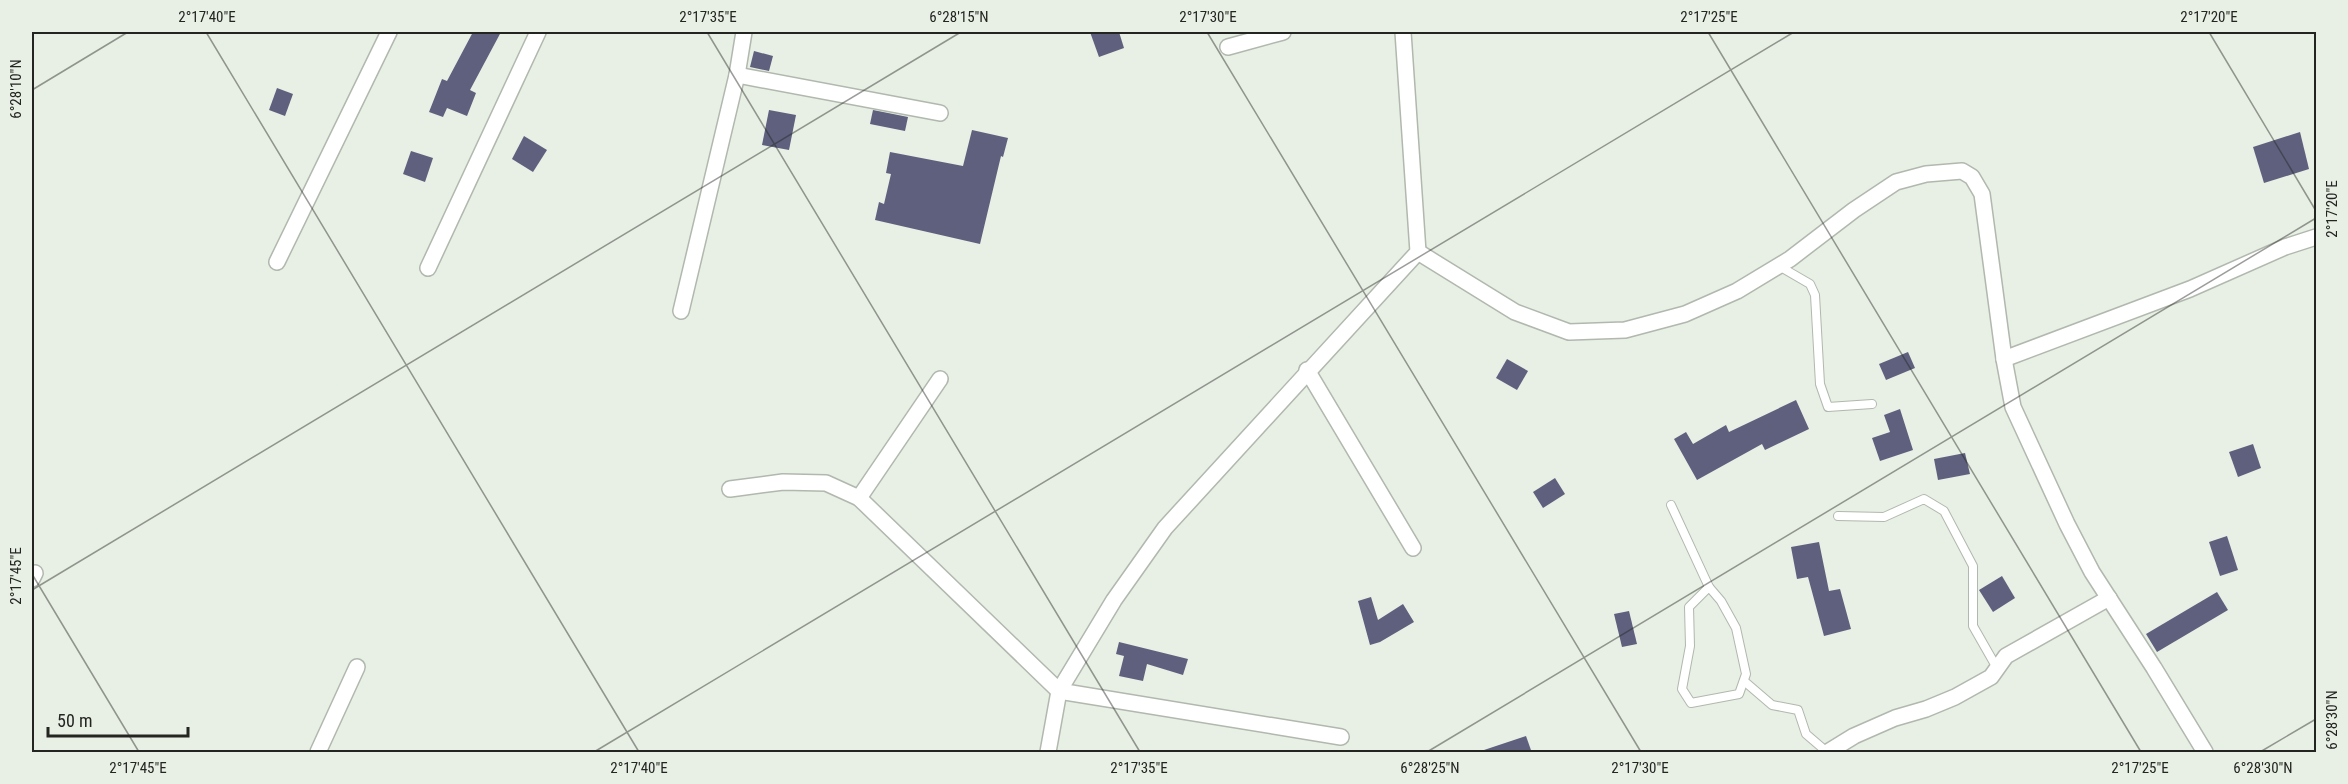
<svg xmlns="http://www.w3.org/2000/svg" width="2348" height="784" font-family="'Roboto Condensed',sans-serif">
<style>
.building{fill:#5e607e}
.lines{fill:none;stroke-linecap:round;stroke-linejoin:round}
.service-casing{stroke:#b1b8ad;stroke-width:10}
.minor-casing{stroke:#b1b8ad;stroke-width:18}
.service{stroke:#fff;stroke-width:8}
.minor{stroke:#fff;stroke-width:15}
.ticks{fill:none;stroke:#232521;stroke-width:1.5;stroke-opacity:0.45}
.neatline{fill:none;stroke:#232521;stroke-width:2}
.ticks-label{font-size:15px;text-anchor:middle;fill:#232521}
</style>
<rect width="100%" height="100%" fill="#e8efe4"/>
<g class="building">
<polygon points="473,32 501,32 470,90 476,93 467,116 447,108 443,117 429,112 442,79 447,81"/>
<polygon points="1090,32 1119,32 1124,48 1099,57"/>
<polygon points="754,51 773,56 769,71 750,67"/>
<polygon points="277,88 293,94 285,116 269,110"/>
<polygon points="769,110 796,115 789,150 762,145"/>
<polygon points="873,110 908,117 905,131 870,124"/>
<polygon points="972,130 1008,138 1003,157 1001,156 980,244 875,220 879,202 884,204 891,174 886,173 890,152 963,166"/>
<polygon points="2300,132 2309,169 2264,183 2253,147"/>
<polygon points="524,136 547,150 533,172 512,159"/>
<polygon points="411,151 433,158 425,182 403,174"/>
<polygon points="1908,352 1915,368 1886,380 1879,364"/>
<polygon points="1507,359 1528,371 1517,390 1496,378"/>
<polygon points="1796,400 1809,429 1765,450 1762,444 1697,480 1674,439 1686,432 1693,444 1726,425 1729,432"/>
<polygon points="1900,409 1913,450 1880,461 1872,438 1890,432 1884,415"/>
<polygon points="2253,444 2261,468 2238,477 2229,452"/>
<polygon points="1965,453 1970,474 1938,480 1934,459"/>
<polygon points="1555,478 1565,494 1543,508 1533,492"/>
<polygon points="2227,536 2238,570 2220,576 2209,542"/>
<polygon points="1819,542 1829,591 1840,589 1851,629 1824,636 1808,577 1797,579 1791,547"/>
<polygon points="2002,576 2015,598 1993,612 1979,590"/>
<polygon points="2217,592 2228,610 2157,652 2146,634"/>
<polygon points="1371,597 1378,620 1403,604 1414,622 1380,642 1370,645 1358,601"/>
<polygon points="1629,611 1637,644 1622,647 1614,614"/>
<polygon points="1119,642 1188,659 1183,675 1147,664 1143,681 1119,676 1124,656 1116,654"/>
<polygon points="1526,736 1532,753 1484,753 1484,750"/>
</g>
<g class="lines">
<g class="service-casing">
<g id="service">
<polyline points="1779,266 1810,284 1815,295 1820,384 1828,407 1872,404"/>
<polyline points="1671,505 1709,587"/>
<polyline points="1838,516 1884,517 1924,499 1944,511 1973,566 1973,626 1997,668"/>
<polygon points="1709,587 1721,601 1736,628 1746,674 1739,694 1691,703 1682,689 1690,646 1689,607"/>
<polyline points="1744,681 1772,705 1798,710 1806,734 1827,752"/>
</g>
</g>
<g class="minor-casing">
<g id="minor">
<polyline points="1228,47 1283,32"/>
<polyline points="737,75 940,113"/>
<polyline points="1418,252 1515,312 1569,332 1625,330 1685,314 1737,291 1790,259 1854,210 1896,182 1926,174 1962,171 1972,177 1982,194 2004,359 2013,407 2067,524 2092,572 2154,668 2205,752"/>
<polyline points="277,262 389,32"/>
<polyline points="428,268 538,32"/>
<polyline points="681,311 737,75 744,32"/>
<polyline points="2004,359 2190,289 2285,247 2316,237"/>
<polyline points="1307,370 1413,548"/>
<polyline points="730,489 783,482 826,483 859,498 1059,691 1341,737"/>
<polyline points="859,498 940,379"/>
<polyline points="32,579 35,573"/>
<polyline points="318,752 357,667"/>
<polyline points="1048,752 1059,691 1114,600 1165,528 1418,252 1403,32"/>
<polyline points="1828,752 1854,736 1895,718 1926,709 1955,697 1991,677 2006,656 2109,598"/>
</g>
</g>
<use href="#service" class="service"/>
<use href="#minor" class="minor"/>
</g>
<path class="ticks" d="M206,32L639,752M707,32L1140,752M1207,32L1641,752M1708,32L2141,752M2209,32L2316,211M32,90L128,32M32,574L139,752M32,590L961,32M594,752L1794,32M1427,752L2316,218M2260,752L2316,719"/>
<rect width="2348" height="784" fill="none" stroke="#e8efe4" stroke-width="66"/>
<path d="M48 727v9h140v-9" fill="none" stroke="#232521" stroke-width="3"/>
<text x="57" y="727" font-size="18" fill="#232521" stroke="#e8efe4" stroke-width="4.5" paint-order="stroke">50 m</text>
<rect x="33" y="33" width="2282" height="718" class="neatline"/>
<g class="ticks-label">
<text x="207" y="22">2°17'40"E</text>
<text x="708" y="22">2°17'35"E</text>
<text x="959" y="22">6°28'15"N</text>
<text x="1208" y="22">2°17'30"E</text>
<text x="1709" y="22">2°17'25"E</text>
<text x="2209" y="22">2°17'20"E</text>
<text transform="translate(16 89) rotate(-90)" y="5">6°28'10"N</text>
<text transform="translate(2332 209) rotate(-90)" y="5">2°17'20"E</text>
<text transform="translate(16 576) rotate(-90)" y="5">2°17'45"E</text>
<text transform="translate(2332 720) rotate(-90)" y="5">6°28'30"N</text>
<text x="138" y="773">2°17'45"E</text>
<text x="639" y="773">2°17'40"E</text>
<text x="1139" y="773">2°17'35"E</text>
<text x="1430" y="773">6°28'25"N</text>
<text x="1640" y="773">2°17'30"E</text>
<text x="2140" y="773">2°17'25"E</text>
<text x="2263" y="773">6°28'30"N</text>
</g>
</svg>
